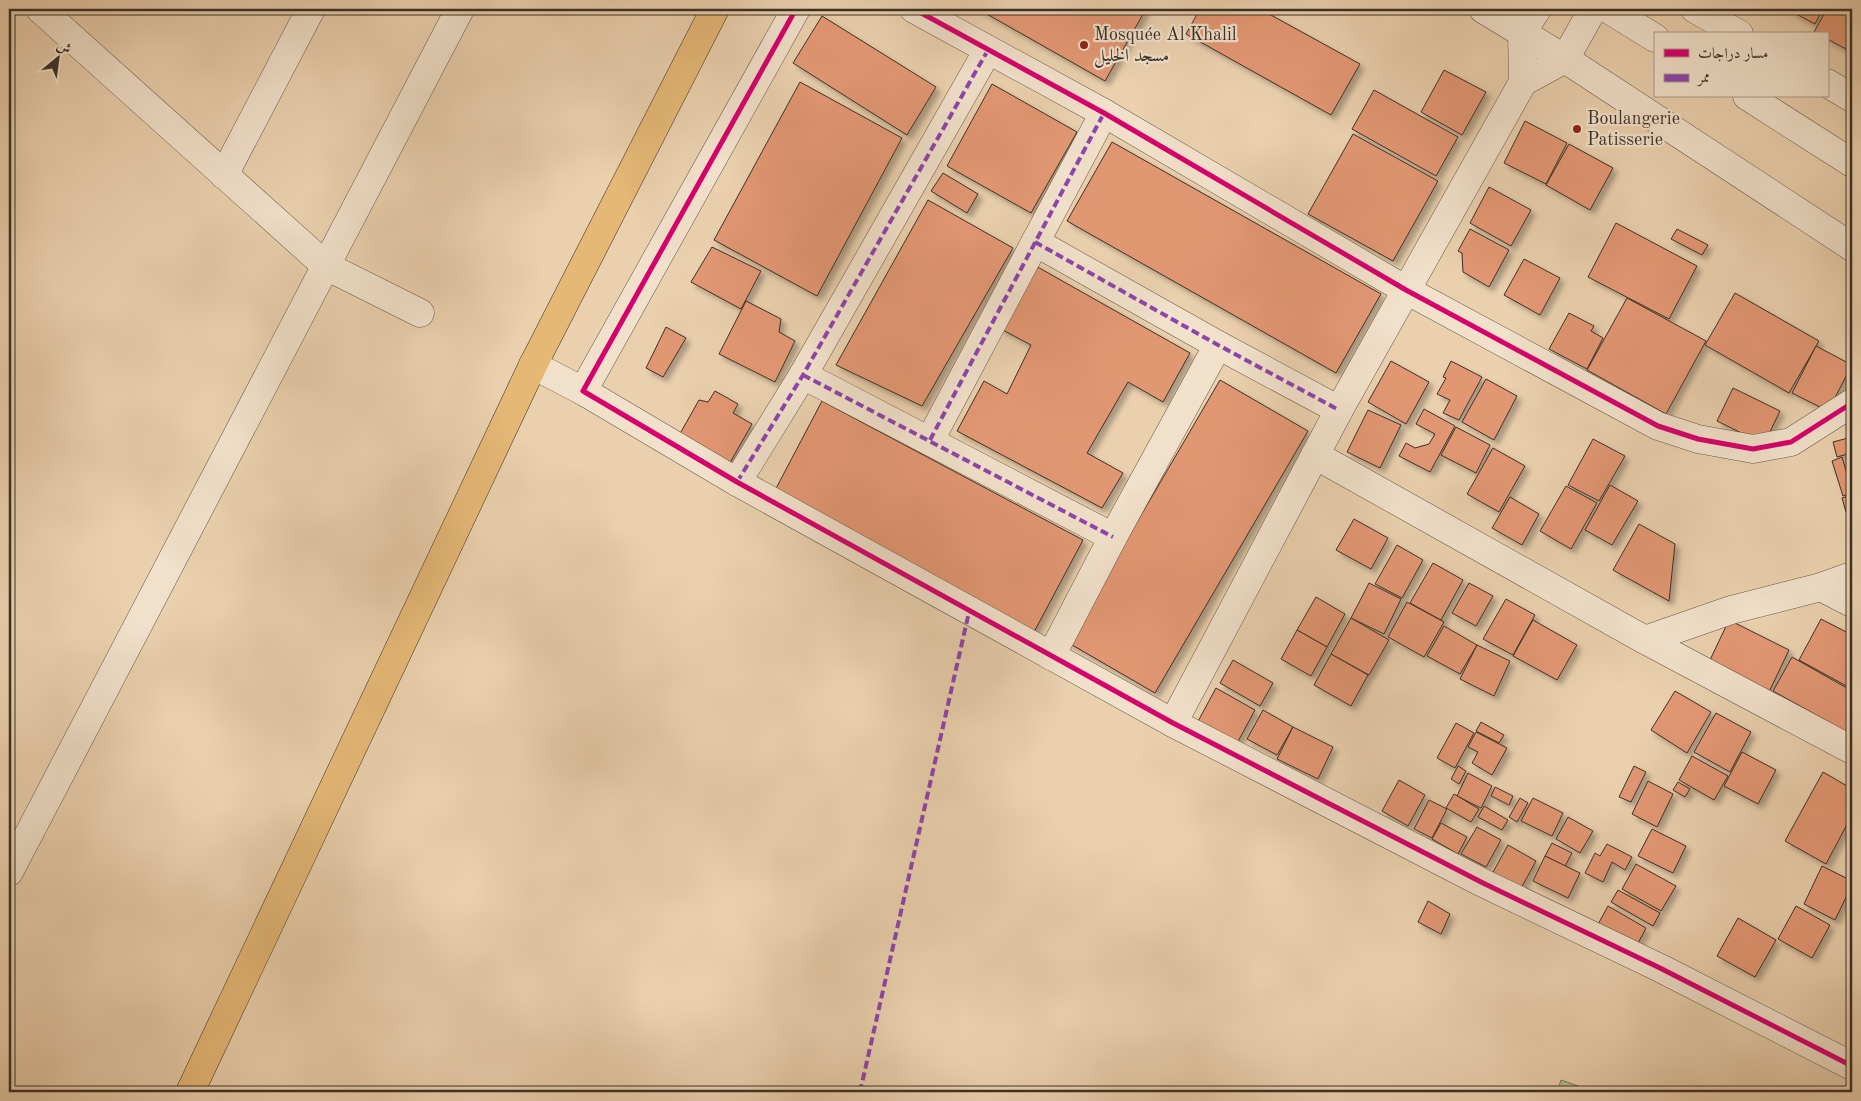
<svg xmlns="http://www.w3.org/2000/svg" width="1861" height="1101" font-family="'Old Standard TT',Amiri,serif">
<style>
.green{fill:#b4bc8b;stroke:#78765a}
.building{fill:#e29773;stroke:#3c3029;filter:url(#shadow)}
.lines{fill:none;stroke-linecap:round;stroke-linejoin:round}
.minor-casing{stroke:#68584a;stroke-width:29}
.primary-casing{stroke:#3c3029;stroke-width:29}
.minor{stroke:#f1e0ca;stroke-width:28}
.primary{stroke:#e5b876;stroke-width:28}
.quiet{stroke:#8e44ad;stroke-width:4;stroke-dasharray:8 4;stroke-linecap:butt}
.cycleway-casing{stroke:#f1e0ca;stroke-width:8}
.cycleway{stroke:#d6006c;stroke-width:5}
.poi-dot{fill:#8f2418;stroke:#f1e0ca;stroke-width:2}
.labels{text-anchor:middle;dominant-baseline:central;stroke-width:4.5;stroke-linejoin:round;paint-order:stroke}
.poi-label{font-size:18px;fill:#3c3029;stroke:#f1e0ca;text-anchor:start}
</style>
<defs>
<filter id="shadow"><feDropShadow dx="4.5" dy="4.5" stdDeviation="2.5" flood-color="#0004"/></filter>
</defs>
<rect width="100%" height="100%" fill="#ead0ad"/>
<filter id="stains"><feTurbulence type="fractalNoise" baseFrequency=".004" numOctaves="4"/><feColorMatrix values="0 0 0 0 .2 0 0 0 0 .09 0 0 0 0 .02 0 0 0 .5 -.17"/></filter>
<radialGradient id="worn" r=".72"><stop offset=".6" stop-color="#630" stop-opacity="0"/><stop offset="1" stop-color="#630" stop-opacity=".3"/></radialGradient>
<polygon class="green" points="1561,1080 1595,1092 1557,1092"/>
<g class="building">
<polygon points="978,9 1146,9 1105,81"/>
<polygon points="1200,9 1260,9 1360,64 1331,115 1186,34"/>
<polygon points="1787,9 1823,9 1815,24"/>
<polygon points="1827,9 1852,9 1852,42 1848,50 1827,39 1827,34 1818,34 1814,32"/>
<polygon points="822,16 936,87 907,135 793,63"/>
<polygon points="1444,70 1486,92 1462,135 1421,112"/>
<polygon points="800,82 902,138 817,296 714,240"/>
<polygon points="992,84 1077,132 1031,213 947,166"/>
<polygon points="1374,90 1458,137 1436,176 1352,129"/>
<polygon points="1525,121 1567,143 1546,184 1504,163"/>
<polygon points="1353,134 1438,181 1393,261 1308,214"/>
<polygon points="1112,142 1381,294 1336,373 1067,221"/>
<polygon points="1569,144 1613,168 1590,210 1546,185"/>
<polygon points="943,173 978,194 967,213 931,191"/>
<polygon points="1489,187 1531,210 1511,246 1470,223"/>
<polygon points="928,200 1013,248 922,406 836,365"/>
<polygon points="1616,223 1697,266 1669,319 1588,277"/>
<polygon points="1470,229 1509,250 1489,287 1463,272 1462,253 1458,251"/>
<polygon points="1677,229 1708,245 1702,255 1671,239"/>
<polygon points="712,247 761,271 741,309 691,282"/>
<polygon points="1524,259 1560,278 1540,315 1504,295"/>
<polygon points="1034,265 1190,353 1163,402 1128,382 1087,453 1123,473 1102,508 957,431 984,381 1007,394 1031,345 999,328"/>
<polygon points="1735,293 1819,341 1789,393 1705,345"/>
<polygon points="1627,298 1706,341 1666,414 1587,370"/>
<polygon points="746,301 781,319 779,332 795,341 775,382 719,354"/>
<polygon points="1569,313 1594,326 1591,331 1603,338 1587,369 1549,349"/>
<polygon points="666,327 686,338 663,377 646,368"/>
<polygon points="1816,346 1852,365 1828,411 1792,393"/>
<polygon points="1391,361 1429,382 1406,424 1368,402"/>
<polygon points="1451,361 1482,377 1459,420 1443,413 1450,400 1437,394 1446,378 1443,377"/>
<polygon points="1486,379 1517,396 1494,440 1462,422"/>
<polygon points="1220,380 1308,431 1155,693 1067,642"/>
<polygon points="1733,388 1780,411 1764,444 1717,421"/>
<polygon points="715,391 738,404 733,413 752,424 727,468 677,439 699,400 708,402"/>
<polygon points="822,401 1083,540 1033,634 772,496"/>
<polygon points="1424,409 1455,426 1430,472 1399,456 1406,443 1415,448 1429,444 1435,434 1416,424"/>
<polygon points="1368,410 1401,425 1380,468 1347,452"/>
<polygon points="1456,427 1490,445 1476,473 1441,455"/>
<polygon points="1852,437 1852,456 1851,453 1837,457 1833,442"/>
<polygon points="1593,439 1625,456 1599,501 1568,485"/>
<polygon points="1493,448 1525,466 1499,512 1467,494"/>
<polygon points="1842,457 1847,474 1852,473 1852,493 1843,496 1832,461"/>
<polygon points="1610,485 1638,501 1612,545 1585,530"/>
<polygon points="1566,486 1597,503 1571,549 1540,531"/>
<polygon points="1852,495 1852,510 1846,512 1842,498"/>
<polygon points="1510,497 1539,514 1522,545 1492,528"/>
<polygon points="1852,512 1852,526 1849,513"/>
<polygon points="1354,519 1388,538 1371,569 1336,550"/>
<polygon points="1639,524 1675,544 1669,601 1613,570"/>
<polygon points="1397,545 1423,560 1402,598 1375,584"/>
<polygon points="1433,563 1463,580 1441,620 1410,603"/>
<polygon points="1369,583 1401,599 1384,634 1351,618"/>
<polygon points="1469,583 1493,596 1476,626 1452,613"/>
<polygon points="1316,597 1345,614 1327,647 1297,630"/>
<polygon points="1506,599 1535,615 1513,655 1483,639"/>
<polygon points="1407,602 1444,622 1424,657 1388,637"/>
<polygon points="1351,618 1389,640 1369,675 1331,654"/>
<polygon points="1821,619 1852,635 1852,689 1799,660"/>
<polygon points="1533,620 1577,645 1557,680 1513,656"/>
<polygon points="1729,620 1789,650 1769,692 1709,662"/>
<polygon points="1444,626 1477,645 1460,674 1427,656"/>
<polygon points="1297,630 1327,647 1311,676 1281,659"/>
<polygon points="1477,645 1510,661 1494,696 1460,679"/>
<polygon points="1331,654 1368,675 1351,706 1314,685"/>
<polygon points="1792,657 1852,691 1852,735 1773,691"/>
<polygon points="1233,660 1273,683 1260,706 1220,683"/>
<polygon points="1216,688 1255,710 1235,747 1196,725"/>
<polygon points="1675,691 1711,712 1687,753 1651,730"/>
<polygon points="1263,710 1293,727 1277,755 1247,739"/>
<polygon points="1716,713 1751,732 1730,772 1694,752"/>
<polygon points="1481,722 1504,735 1499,743 1476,731"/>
<polygon points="1456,723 1474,733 1455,768 1437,758"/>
<polygon points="1293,727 1333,747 1318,779 1277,759"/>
<polygon points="1476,732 1507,748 1492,775 1472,763 1478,752 1468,747"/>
<polygon points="1742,752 1776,770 1758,804 1724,786"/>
<polygon points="1692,756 1728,776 1714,800 1679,780"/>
<polygon points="1458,766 1466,771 1459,784 1451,779"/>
<polygon points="1634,766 1646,772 1631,802 1619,797"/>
<polygon points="1823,772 1852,789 1852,815 1826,864 1785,841"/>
<polygon points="1468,773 1492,786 1481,808 1457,796"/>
<polygon points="1399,780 1425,795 1408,826 1382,811"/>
<polygon points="1648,781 1673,794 1657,827 1632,814"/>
<polygon points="1678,782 1690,789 1685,797 1673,790"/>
<polygon points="1495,787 1513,796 1509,805 1491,796"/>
<polygon points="1454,794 1479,809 1471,822 1446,808"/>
<polygon points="1520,798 1528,803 1517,822 1509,817"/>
<polygon points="1533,798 1563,813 1552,836 1521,821"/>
<polygon points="1429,800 1447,809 1432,838 1414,829"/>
<polygon points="1484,806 1508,820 1502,830 1478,817"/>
<polygon points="1568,817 1593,831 1580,853 1556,839"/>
<polygon points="1441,823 1467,837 1458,854 1432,839"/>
<polygon points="1477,827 1501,840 1486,867 1461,854"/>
<polygon points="1652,829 1686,846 1673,873 1638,856"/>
<polygon points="1552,843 1572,853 1565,866 1545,856"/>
<polygon points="1607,844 1632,857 1625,870 1612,862 1603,882 1585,873 1595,853 1600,856"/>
<polygon points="1508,845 1536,861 1520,890 1492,874"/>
<polygon points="1545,856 1580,873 1568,898 1533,881"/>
<polygon points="1636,864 1676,886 1661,911 1622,889"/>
<polygon points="1822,866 1852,881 1852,885 1835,920 1804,904"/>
<polygon points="1618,890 1660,913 1653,926 1611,902"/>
<polygon points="1428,901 1450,914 1441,934 1418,922"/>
<polygon points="1608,906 1646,928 1635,949 1596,928"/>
<polygon points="1796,906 1830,925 1812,958 1778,939"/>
<polygon points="1738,918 1776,940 1755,977 1717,956"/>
</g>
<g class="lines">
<g class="minor-casing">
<g id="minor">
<polyline points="40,9 326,266 420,313"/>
<polyline points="796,9 583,391 737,482 1173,723 1483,883 1660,968 1852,1066"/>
<polyline points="914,9 1104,113 1406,290 1658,426 1698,439 1753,449 1791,442 1852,403"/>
<polyline points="1483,9 1565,59 1852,247"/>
<polyline points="1608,9 1655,38"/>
<polyline points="1695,9 1739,34"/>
<polyline points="1523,82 1565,59 1593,9"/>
<polyline points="1827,83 1852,98"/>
<polyline points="1747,96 1852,163"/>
<polyline points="224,175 311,9"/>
<polyline points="1035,242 1218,345 1339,410"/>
<polyline points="533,365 583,391"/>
<polyline points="803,375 1113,537"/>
<polyline points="930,440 1104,113"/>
<polyline points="1315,455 1645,640 1852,750"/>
<polyline points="737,482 803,375 988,50"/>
<polyline points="1821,587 1852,603"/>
<polyline points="1645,640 1731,610 1821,587 1852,576"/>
<polyline points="1051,656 1113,537 1218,345"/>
<polyline points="1173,723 1339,410 1523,82 1522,32 1537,9"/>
<polyline points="9,872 460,9"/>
</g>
</g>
<g class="primary-casing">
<polyline id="primary" points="190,1092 533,365 715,9"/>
</g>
<use href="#minor" class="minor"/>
<use href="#primary" class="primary"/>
<g class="quiet">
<polyline points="1035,242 1218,345 1339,410"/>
<polyline points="803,375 1113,537"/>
<polyline points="930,440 1104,113"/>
<polyline points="737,482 803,375 988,50"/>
<polyline points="860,1092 969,612"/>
</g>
<g class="cycleway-casing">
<g id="cycleway">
<polyline points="796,9 583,391 737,482 1173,723 1483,883 1660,968 1852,1066"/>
<polyline points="914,9 1104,113 1406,290 1658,426 1698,439 1753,449 1791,442 1852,403"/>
</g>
</g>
<use href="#cycleway" class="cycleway"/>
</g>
<g class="poi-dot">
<circle cx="1084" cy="45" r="5"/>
<circle cx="1577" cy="129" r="5"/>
</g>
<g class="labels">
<g class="poi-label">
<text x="1094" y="35">Mosquée Al Khalil<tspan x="1094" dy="21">مسجد الخليل</tspan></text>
<text x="1587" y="119">Boulangerie<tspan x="1587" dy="21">Patisserie</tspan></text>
</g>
</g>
<rect width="1861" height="1101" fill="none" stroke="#ead0ad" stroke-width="30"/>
<rect x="10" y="10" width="1841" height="1081" fill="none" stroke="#3c3029" stroke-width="2.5"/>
<rect x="15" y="15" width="1831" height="1071" fill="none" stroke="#3c3029"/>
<rect x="1654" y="32" width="175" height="65" fill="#f1e0ca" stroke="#a99a8a"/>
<rect x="1664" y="49" width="25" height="8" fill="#d6006c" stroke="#a99a8a"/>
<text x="1698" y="58" font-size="15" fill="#3c3029">مسار دراجات</text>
<rect x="1664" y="74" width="25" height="8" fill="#8e44ad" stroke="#a99a8a"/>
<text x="1698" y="82" font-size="15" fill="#3c3029">ممر</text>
<g transform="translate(58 58) rotate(29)" stroke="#f1e0ca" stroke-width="4" paint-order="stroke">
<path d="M0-4L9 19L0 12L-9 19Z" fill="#3c3029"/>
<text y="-8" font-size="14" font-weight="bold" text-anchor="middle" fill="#3c3029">ش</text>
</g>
<rect width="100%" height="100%" filter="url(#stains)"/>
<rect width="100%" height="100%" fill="url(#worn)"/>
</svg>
